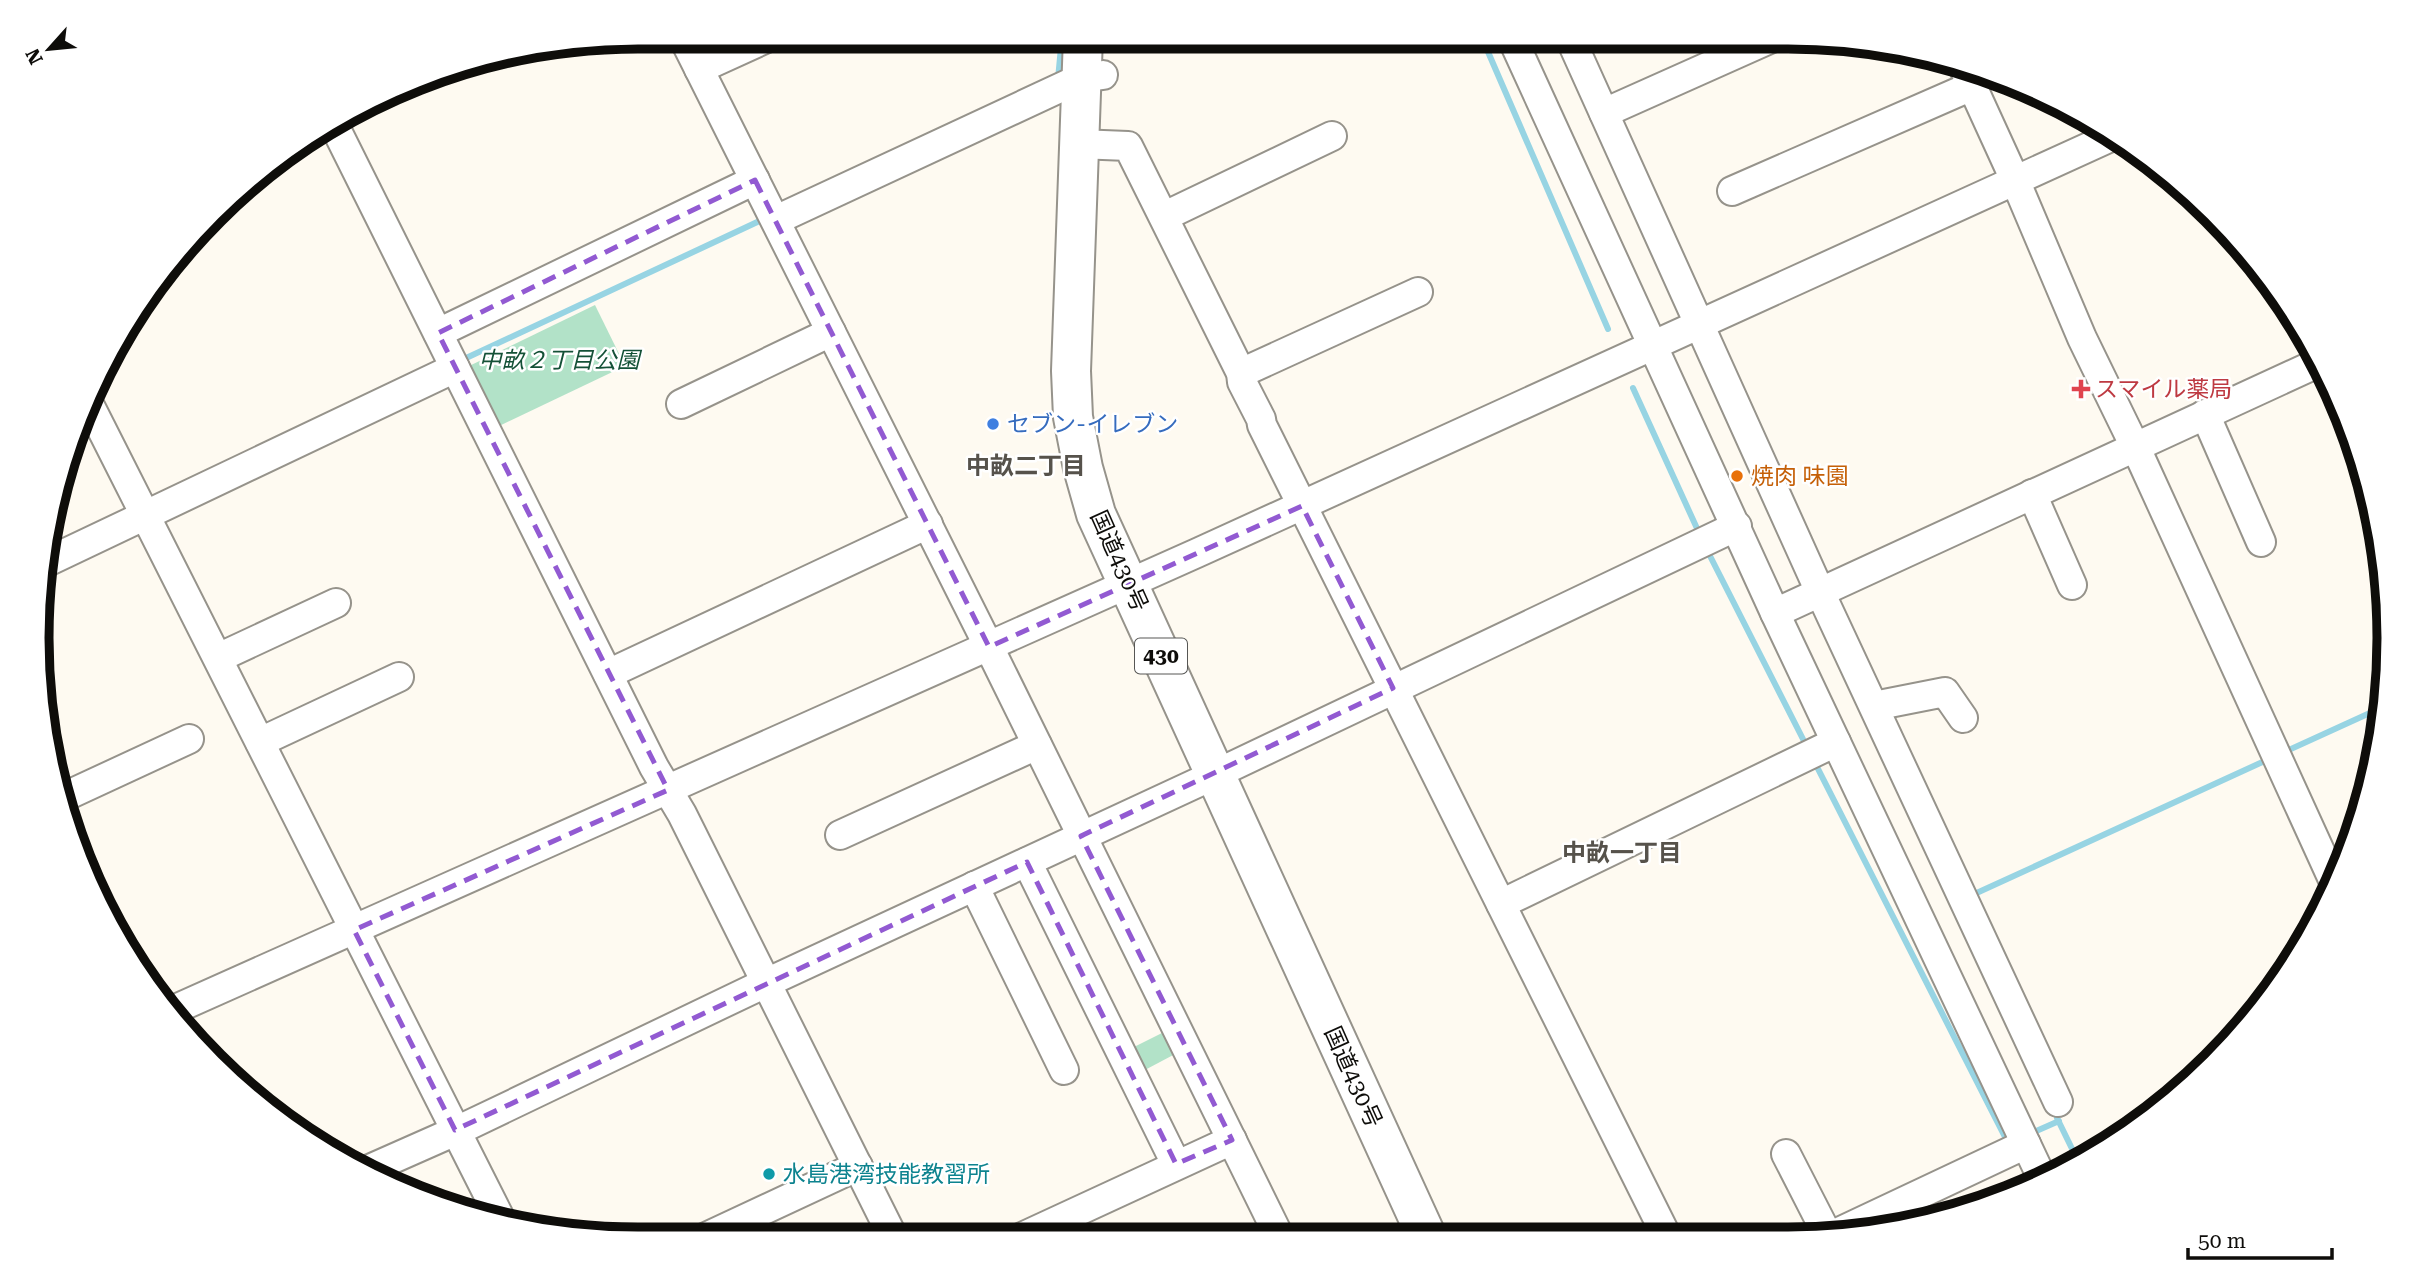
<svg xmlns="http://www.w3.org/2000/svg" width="2426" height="1276" font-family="'Roboto Serif','Noto Sans JP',serif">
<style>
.green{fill:#b2e2c8}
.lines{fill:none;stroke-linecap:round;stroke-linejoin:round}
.stream{stroke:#97d4e3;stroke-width:6}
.minor-casing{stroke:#96938b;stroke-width:32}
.highway-casing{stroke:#96938b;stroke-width:42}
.minor{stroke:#fff;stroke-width:28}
.highway{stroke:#fff;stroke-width:38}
.marked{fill:none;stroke:#925ad2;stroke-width:5;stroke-dasharray:14 9;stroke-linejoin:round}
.health-dot{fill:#e0444e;stroke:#fff;stroke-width:2.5}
.shop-dot{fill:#3f7fe0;stroke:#fff;stroke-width:2.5}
.food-dot{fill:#e8710a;stroke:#fff;stroke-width:2.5}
.culture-dot{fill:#0f9aa8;stroke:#fff;stroke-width:2.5}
.labels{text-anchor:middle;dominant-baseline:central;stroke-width:5;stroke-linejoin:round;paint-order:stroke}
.shield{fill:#fff;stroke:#565654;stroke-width:2}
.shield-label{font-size:21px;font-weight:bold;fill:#0e0d0a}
.park-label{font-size:23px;font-style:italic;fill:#145137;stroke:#fff}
.health-label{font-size:23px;fill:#be3a42;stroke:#fff;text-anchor:start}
.shop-label{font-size:23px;fill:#366cbe;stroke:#fff;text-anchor:start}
.food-label{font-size:23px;fill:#c56008;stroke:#fff;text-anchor:start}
.street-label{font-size:23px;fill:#0e0d0a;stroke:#fff}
.culture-label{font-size:23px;fill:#0d838f;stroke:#fff;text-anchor:start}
.neighbourhood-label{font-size:24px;font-weight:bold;fill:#56524b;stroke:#fff}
.rim{fill:none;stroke:#0e0d0a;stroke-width:9}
</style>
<rect width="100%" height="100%" fill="#fefaf1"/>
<g class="green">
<polygon points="595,305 625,366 497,427 467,367"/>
<polygon points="1166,1031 1177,1053 1143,1071 1132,1048"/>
</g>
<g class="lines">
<g class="stream">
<polyline points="1482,38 1608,329"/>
<polyline points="1135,44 1150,37"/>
<polyline points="1058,79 1061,47"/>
<polyline points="464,359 766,218"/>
<polyline points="1633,388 1700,535"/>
<polyline points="1707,550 1808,749"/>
<polyline points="2282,753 2383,707"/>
<polyline points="1814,761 2008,1143"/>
<polyline points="1970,896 2269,759"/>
<polyline points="2057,1118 2078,1161"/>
<polyline points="2034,1132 2059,1121"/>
</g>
<g class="minor-casing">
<g id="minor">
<polyline points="683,37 989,647 1279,1236"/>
<polyline points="1512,38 1775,613 2043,1180"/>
<polyline points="1570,38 1820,592 2058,1102"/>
<polyline points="1962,64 2015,180 2082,338 2141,459 2335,884"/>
<polyline points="699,69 769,37"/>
<polyline points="1604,113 1772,38"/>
<polyline points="335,127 654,767 682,814 893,1237"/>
<polyline points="1078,144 1128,146 1241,373 1242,382 1261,419 1262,425 1666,1235"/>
<polyline points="1732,191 1972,86"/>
<polyline points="1165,216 1332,136"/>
<polyline points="776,220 1081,78 1103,75"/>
<polyline points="438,333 755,180"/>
<polyline points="1241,373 1418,292"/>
<polyline points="681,404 831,332"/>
<polyline points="91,408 502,1222"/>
<polyline points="2205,414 2261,542"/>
<polyline points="2032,494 2072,585"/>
<polyline points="49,561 455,368"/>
<polyline points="1775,613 2320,362"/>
<polyline points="218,658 336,603"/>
<polyline points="608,674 928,524"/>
<polyline points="1874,706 1945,692 1963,718"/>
<polyline points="260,742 399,677"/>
<polyline points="66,796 189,739"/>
<polyline points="840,835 1037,745"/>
<polyline points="1027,862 1176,1164"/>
<polyline points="974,886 1064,1070"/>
<polyline points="1501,904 1836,742"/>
<polyline points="171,1011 1197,553 2113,136"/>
<polyline points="1786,1154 1827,1234"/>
<polyline points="363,1172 467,1126 753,989 1199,782 1737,526"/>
<polyline points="1835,1234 2026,1144"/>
<polyline points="1022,1237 1232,1140"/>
<polyline points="704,1238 858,1166"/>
</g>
</g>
<g class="highway-casing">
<polyline id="highway" points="1083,37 1071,371 1073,417 1083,468 1096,514 1426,1235"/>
</g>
<use href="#minor" class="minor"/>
<use href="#highway" class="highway"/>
</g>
<path class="marked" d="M755,180L989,647L1302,506L1393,688L1081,836L1232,1140L1176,1164L1027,862L455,1130L354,930L668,790L438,333Z"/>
<path class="health-dot" d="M2077.5 378.5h7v7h7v7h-7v7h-7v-7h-7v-7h7z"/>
<circle class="shop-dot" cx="993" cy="424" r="7"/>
<circle class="food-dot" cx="1737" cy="476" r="7"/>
<circle class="culture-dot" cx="769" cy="1174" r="7"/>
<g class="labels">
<rect class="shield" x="1135" y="638.5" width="52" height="35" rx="5"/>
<g class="shield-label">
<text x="1161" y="656">430</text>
</g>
<g class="park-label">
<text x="559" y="360">中畝２丁目公園</text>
</g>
<g class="health-label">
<text x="2095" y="389">スマイル薬局</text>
</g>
<g class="shop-label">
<text x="1007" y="424">セブン-イレブン</text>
</g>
<g class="food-label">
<text x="1751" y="476">焼肉 味園</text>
</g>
<g class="street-label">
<text transform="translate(1119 561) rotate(66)">国道430号</text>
<text transform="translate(1353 1077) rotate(66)">国道430号</text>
</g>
<g class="culture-label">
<text x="783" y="1174">水島港湾技能教習所</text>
</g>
<g class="neighbourhood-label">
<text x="1026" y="466">中畝二丁目</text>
<text x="1622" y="853">中畝一丁目</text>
</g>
</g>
<path d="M0 0H2426V1276H0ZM638 49H1788A589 589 0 0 1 2377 638V638A589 589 0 0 1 1788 1227H638A589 589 0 0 1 49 638V638A589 589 0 0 1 638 49Z" fill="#fff" fill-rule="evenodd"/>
<path class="rim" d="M638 49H1788A589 589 0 0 1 2377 638V638A589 589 0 0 1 1788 1227H638A589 589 0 0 1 49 638V638A589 589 0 0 1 638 49Z"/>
<g transform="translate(49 49) rotate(243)" stroke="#ffffff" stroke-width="5" paint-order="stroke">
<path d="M0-5L12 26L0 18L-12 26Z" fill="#0e0d0a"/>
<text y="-10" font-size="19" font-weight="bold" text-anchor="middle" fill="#0e0d0a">N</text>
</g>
<path d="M2188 1248v10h144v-10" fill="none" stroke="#0e0d0a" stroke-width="3.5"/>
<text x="2198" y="1248" font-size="21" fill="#0e0d0a" stroke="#ffffff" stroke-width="5" paint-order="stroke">50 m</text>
</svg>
